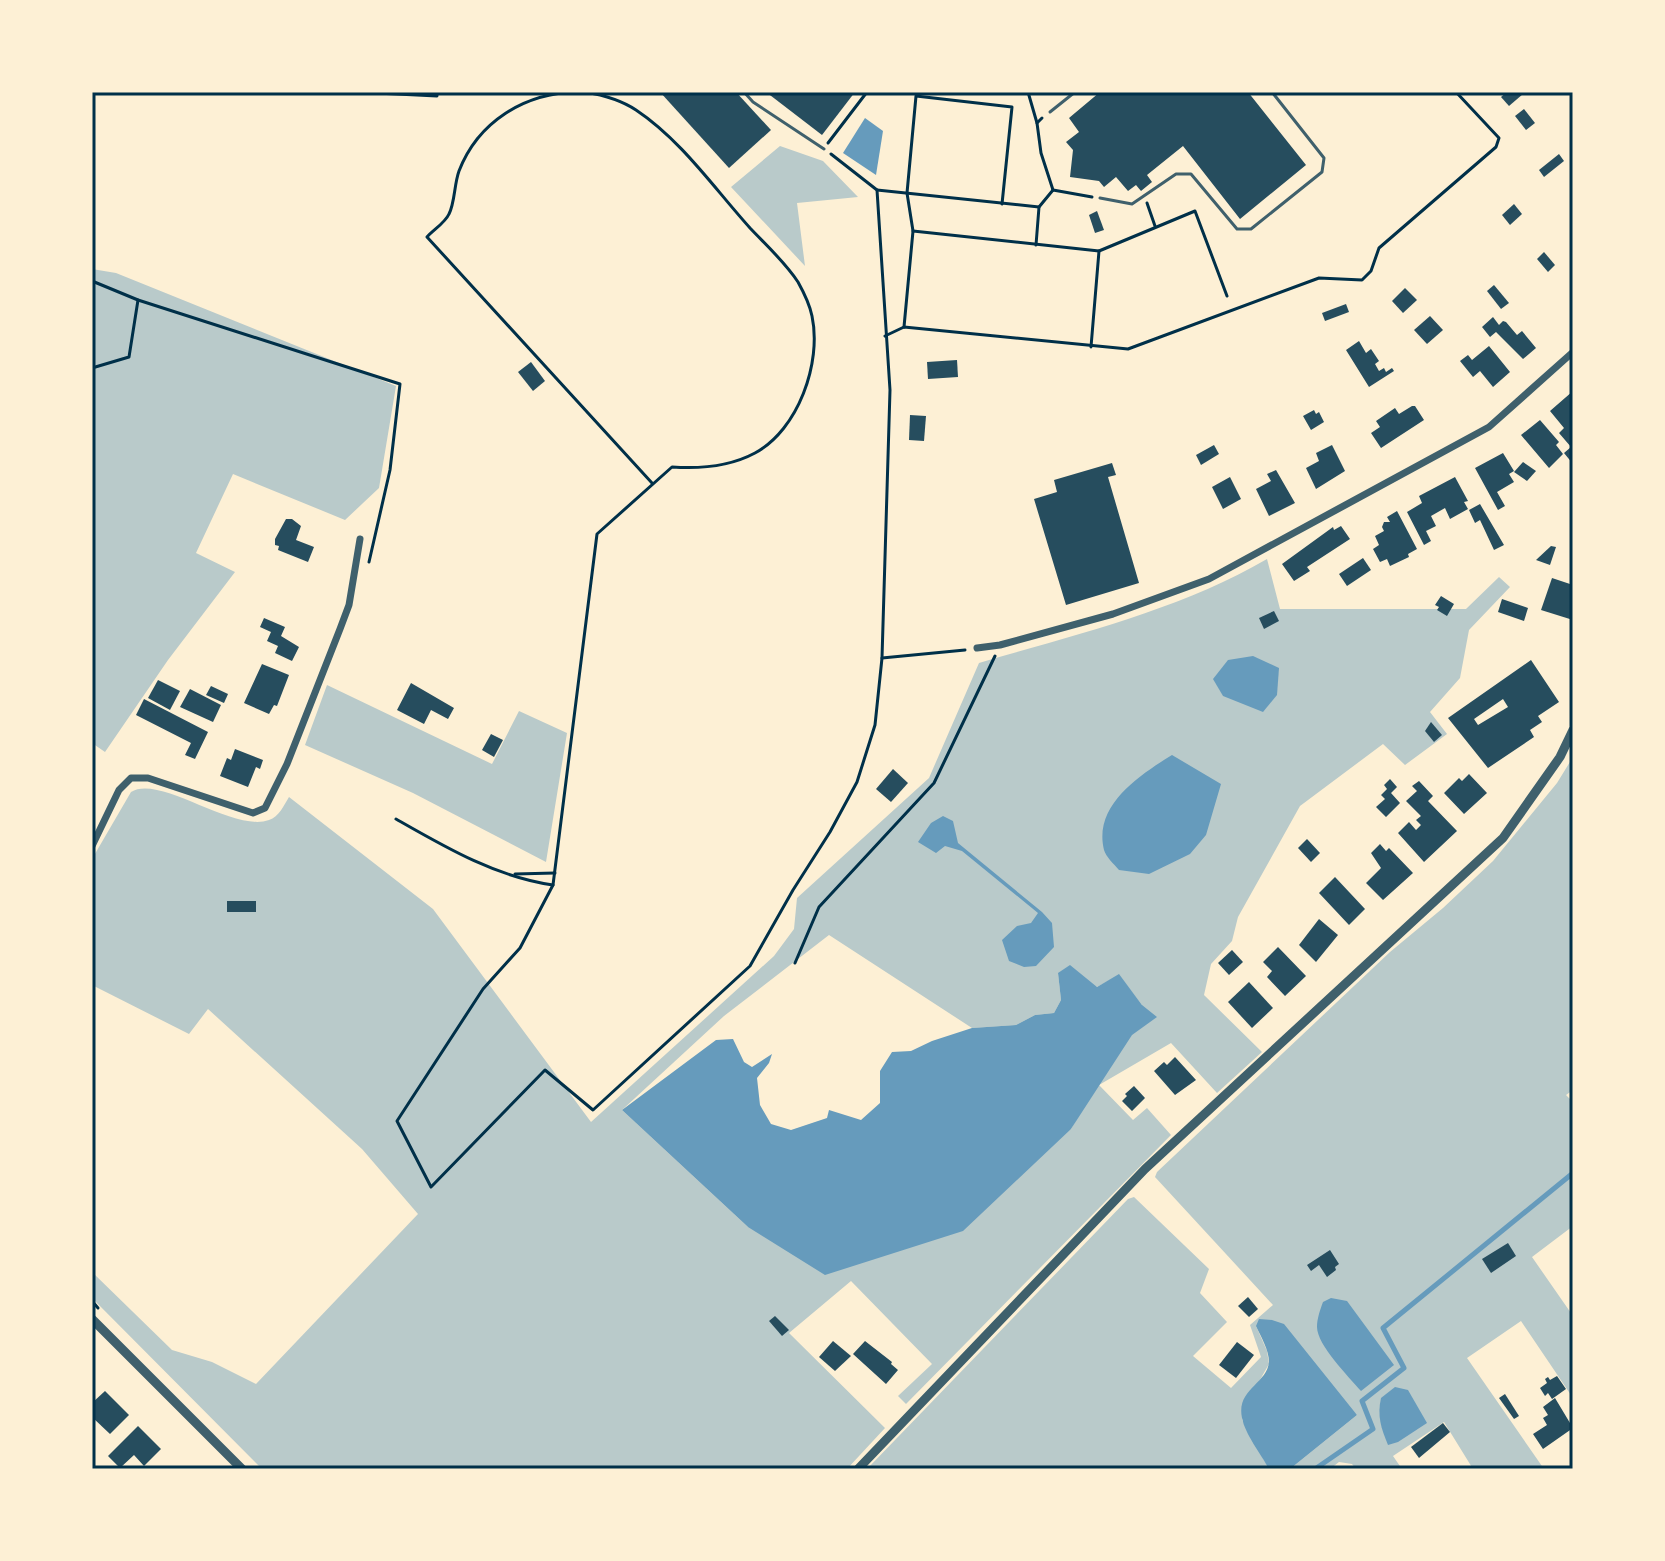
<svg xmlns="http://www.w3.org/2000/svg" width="1665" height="1561" font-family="'DejaVu Sans',sans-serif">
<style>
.green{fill:#b9caca;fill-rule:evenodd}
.water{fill:#669bbc}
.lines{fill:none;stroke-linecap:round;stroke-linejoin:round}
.stream{stroke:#669bbc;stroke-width:5}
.building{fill:#264d5e;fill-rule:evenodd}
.path{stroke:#003049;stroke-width:3}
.service{stroke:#3f606c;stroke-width:3}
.minor{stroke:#3f606c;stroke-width:7}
.tertiary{stroke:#3f606c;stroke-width:9}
.neatline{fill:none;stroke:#003049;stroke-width:3}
</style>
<rect width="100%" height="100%" fill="#fdf0d5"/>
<g class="green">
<polygon points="780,146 823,161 858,197 797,203 805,266 731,187"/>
<polygon points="92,269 116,273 396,386 379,488 345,520 233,474 196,553 235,572 168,660 105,752 92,743"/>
<path d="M1267,559L1280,609H1466L1499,577L1510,587L1469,630L1460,678L1430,712L1447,734L1405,765L1383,744L1300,806L1238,917L1232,941L1211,964L1204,995L1262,1052L1217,1093L1171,1043L1099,1085L1133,1120L1147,1108L1171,1135L906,1404L898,1396L932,1364L851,1281L789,1333L885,1428L847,1469H262L92,1298V1272L172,1350L212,1362L256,1384L418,1214L362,1149L208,1009L189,1034L92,985V859L131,792C160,774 233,833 269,820C279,817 284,805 289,797L433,909L591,1122L774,956L794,929L797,898L929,778L979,663C1074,635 1180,610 1267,559ZM829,935L972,1028L1016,1025L1035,1015L1054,1013L1061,1000L1058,973L1097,987L1119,975L1142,1005L1071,1129L748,1227L622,1110L724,1016Z"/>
<polygon points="327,685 492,764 519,711 567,733 546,862 413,793 305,745"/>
<polygon points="1573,757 1573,1090 1566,1095 1573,1102 1573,1226 1532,1257 1573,1316 1573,1398 1521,1321 1467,1358 1544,1469 1473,1469 1444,1422 1393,1456 1402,1469 1356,1469 1352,1464 1339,1462 1330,1469 1290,1469 1357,1415 1256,1326 1267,1351 1269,1364 1242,1411 1242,1420 1269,1469 867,1469 1128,1199 1134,1197 1209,1269 1200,1293 1227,1322 1193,1356 1231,1388 1261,1357 1250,1325 1273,1305 1155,1177 1157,1172 1390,952 1443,908 1493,861 1557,783"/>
</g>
<g class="water">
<polygon points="865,118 883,131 876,175 843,153"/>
<polygon points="1253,656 1279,668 1277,695 1263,712 1223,696 1213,679 1228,660"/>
<path d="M1172,755L1221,784L1206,835L1190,854L1149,874L1119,870C1114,864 1106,857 1104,850C1093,805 1140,775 1172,755Z"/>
<polygon points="943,816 953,821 958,843 1042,912 1052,923 1054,947 1036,966 1024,967 1009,961 1002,940 1017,926 1031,923 1038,913 962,851 945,846 936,853 918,842 931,823"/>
<polygon points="1070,965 1097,987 1119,974 1142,1005 1157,1017 1132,1035 1071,1129 963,1231 825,1275 748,1227 622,1110 716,1040 733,1039 744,1062 752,1067 772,1054 769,1063 757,1078 760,1105 771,1124 791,1130 827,1118 829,1110 861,1120 880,1103 880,1071 892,1052 911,1051 932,1041 972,1028 1016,1025 1035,1015 1054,1013 1061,1000 1058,973"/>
<path d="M1331,1298L1347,1301L1394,1365L1361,1391C1349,1377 1317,1345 1317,1327C1317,1319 1320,1310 1323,1302Z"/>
<path d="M1259,1319L1272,1320L1284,1324L1357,1415L1290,1469H1269C1261,1454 1245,1434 1242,1418C1236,1389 1267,1384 1269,1362C1269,1350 1261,1337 1256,1326Z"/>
<path d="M1395,1387L1408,1390L1427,1423L1398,1442L1388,1445C1381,1428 1377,1416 1381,1398Z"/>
</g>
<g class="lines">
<polyline class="stream" points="1315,1469 1373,1429 1362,1401 1404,1368 1383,1328 1573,1173"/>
</g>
<g class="building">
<polygon points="660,92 736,92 771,130 729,168"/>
<polygon points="766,92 855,92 822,135"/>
<polygon points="1100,92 1248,92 1306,165 1240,219 1183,146 1147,175 1152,182 1141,191 1136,185 1128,191 1116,177 1104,187 1099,181 1070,177 1073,150 1066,142 1079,132 1069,118"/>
<polygon points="1507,92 1521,92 1523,94 1509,106 1501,97"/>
<polygon points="1524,109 1535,123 1526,130 1515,116"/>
<polygon points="1559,154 1564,161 1544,177 1539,170"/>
<polygon points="1514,204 1522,214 1510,225 1502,215"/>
<polygon points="1097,211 1104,230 1095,233 1089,215"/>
<polygon points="1544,252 1555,265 1548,272 1537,259"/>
<polygon points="1494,285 1509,303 1501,309 1487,291"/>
<polygon points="1405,288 1417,300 1403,313 1392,301"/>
<polygon points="1346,304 1349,312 1325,321 1322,313"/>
<polygon points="1430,316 1443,330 1427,344 1414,330"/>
<polygon points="1493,317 1499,325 1503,321 1506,322 1517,335 1522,331 1536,348 1523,359 1496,332 1490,337 1482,327"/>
<polygon points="1359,341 1366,353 1371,349 1379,361 1375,364 1379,371 1384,368 1386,372 1392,368 1394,371 1369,387 1346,350"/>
<polygon points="1489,346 1510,372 1493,387 1480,371 1473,377 1460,361 1468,355 1472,360"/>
<polygon points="957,360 958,377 928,379 927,362"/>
<polygon points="531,362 545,381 533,391 518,372"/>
<polygon points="1573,391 1571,435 1573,464 1564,453 1571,447 1559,433 1564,428 1550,411"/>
<polygon points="1412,406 1415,406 1424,420 1381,448 1371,433 1380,427 1376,421 1395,408 1399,414"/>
<polygon points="1314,410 1316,414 1319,412 1324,422 1311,430 1303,416"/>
<polygon points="910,415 926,416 924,441 909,440"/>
<polygon points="1540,420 1559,442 1556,445 1563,454 1549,468 1521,435"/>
<polygon points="1214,445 1219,454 1201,465 1196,455"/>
<polygon points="1332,445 1345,471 1316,489 1306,468 1319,461 1316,453"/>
<polygon points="1503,453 1514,471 1509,474 1514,482 1497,492 1505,506 1498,510 1475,468"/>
<polygon points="1523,462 1536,471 1527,481 1514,472"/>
<polygon points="1112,463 1116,475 1108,477 1139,583 1066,605 1034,499 1057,492 1054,480"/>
<polygon points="1276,470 1295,503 1269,516 1256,489 1271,481 1267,474"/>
<polygon points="1230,477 1241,499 1223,509 1212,487"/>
<polygon points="1455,477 1468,501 1464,502 1468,509 1450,519 1445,508 1431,516 1436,526 1426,531 1431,541 1424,545 1407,512 1422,503 1419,496"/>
<polygon points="1480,504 1504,545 1494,550 1480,520 1475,523 1469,510"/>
<polygon points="1397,511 1417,549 1408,554 1409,557 1390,566 1387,559 1380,562 1373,549 1379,545 1375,536 1384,531 1382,527 1384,522 1390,522 1387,517"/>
<polygon points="286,519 292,519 301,526 296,540 314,547 308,562 278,550 279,546 275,545 275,539"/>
<polygon points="1341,526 1350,539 1307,567 1310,571 1294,581 1282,564 1333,527 1334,530"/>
<polygon points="1551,546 1556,547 1550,565 1536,560"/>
<polygon points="1363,558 1371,570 1347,586 1339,574"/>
<polygon points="1552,578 1573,585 1573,620 1541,610"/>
<polygon points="1441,596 1454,604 1447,616 1437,610 1439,607 1435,605"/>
<polygon points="1502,599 1528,608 1524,621 1498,612"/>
<polygon points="1274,611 1279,621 1264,629 1259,618"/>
<polygon points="264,618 285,627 281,636 299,647 292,661 275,653 278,646 267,641 271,632 260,627"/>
<path d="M1531,660L1559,702L1538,716L1542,722L1530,730L1534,737L1488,768L1448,718ZM1503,699L1508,707L1478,725L1474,719Z"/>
<polygon points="262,664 289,675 277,706 274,705 269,714 244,703"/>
<polygon points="158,680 180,691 170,710 148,698"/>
<polygon points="411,683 454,708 448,719 431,710 424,724 397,710"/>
<polygon points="211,686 228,694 224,703 206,695"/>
<polygon points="190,689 221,705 213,722 180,707"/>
<polygon points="144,699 208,732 195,759 185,755 191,743 136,715"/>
<polygon points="1431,722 1442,735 1434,742 1425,731"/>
<polygon points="491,734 503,740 494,757 482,750"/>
<polygon points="235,749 263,760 260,769 256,767 248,787 220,776 227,758 231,760"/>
<polygon points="893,769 908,783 891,802 876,789"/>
<polygon points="1469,774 1487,793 1464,814 1444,793 1459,778 1462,781"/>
<polygon points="1390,779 1397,787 1391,793 1400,803 1386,817 1376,807 1385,799 1381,795 1387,789 1384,785"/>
<polygon points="1419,781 1433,796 1428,801 1457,831 1424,862 1398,833 1409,822 1416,830 1421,825 1416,820 1421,816 1406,801 1417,791 1412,786"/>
<polygon points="1307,839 1320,853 1311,862 1298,848"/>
<polygon points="1380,844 1386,851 1389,848 1413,873 1383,900 1366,883 1381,868 1371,853"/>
<polygon points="1335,877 1365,909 1349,925 1319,893"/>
<rect x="227" y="901" width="29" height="11"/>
<polygon points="1319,919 1338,935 1316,962 1299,945"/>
<polygon points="1278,947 1306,976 1285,996 1267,977 1272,971 1263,962"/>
<polygon points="1232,950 1243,962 1229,975 1218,963"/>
<polygon points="1249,982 1273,1008 1252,1028 1228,1002"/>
<polygon points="1175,1057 1196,1080 1175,1095 1154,1071 1164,1062 1167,1065"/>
<polygon points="1134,1086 1145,1098 1132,1111 1122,1101 1127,1096 1125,1094"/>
<polygon points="1508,1243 1516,1256 1491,1273 1482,1259"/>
<polygon points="1330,1250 1339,1264 1335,1267 1336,1270 1327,1277 1319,1265 1311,1271 1307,1265"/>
<polygon points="1248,1297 1258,1309 1249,1317 1238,1306"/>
<polygon points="775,1316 789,1330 782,1336 769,1321"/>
<polygon points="833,1341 851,1356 835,1371 819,1357"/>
<polygon points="865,1341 892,1362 891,1364 898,1370 886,1384 853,1354"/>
<polygon points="1237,1342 1254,1355 1236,1378 1219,1365"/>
<polygon points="1557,1376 1566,1389 1552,1399 1548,1393 1545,1396 1540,1388 1547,1383 1545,1379 1548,1377 1550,1380"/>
<polygon points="105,1391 129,1415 110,1434 92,1417 92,1403"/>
<polygon points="1505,1394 1519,1416 1514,1419 1499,1398"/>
<polygon points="1555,1398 1573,1428 1543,1449 1533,1434 1547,1425 1543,1418 1548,1415 1543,1407"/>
<polygon points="1443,1423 1450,1432 1419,1458 1411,1447"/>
<polygon points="138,1426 161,1449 144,1466 134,1455 120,1468 108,1456"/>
</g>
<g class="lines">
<g class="path">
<polyline points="356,92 437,96 437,92"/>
<path d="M577,92C524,93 478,122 459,171C454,185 455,202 449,214C445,223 433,230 427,237L652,483"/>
<path d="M585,92C603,95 621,100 636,110C681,140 714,188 750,228C766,245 785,262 798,282C803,291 810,306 812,316C822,363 798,430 755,453C729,467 701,469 672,467L597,534L553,885L520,948L483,989L397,1121L431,1187L545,1070L593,1110L750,966L793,890L830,832L857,782L875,725L882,658L890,390L877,190L831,154"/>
<polyline points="1028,92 1037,123"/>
<polyline points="1042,118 1037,123 1041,153 1053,190"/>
<polyline points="828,143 867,92"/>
<polyline points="877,190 1039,207"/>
<polyline points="1053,190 1092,197"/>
<polyline points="1147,203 1155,226"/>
<polyline points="913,231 907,193 916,96 1012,107 1002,204"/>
<polyline points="1036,245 1039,207 1053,190"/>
<polyline points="92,281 138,300 400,384 390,470 369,562"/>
<polyline points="904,327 913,231 1099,251 1195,211 1227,296"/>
<polyline points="885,336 904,327 1128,349 1319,278 1362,280 1371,271 1379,248 1496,147 1499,138 1456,92"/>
<polyline points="1091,347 1099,251"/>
<polyline points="92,368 129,357 138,300"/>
<polyline points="882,658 965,650"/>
<path d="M396,819C445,847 496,877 553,885"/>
<polyline points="515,874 555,873"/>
<polyline points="795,963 819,907 934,783 995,656"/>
<polyline points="92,1301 98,1308"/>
</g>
<g class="service">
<polyline points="744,92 753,102 824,149"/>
<polyline points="1050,112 1075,92"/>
<polyline points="1100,198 1132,204 1176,174 1191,174 1237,229 1251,229 1322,172 1324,158 1272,92"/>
</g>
<g class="minor">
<polyline points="977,648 1000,645 1113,614 1209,579 1489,427 1573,352"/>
<polyline points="92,846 119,790 131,778 148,778 253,813 265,808 287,764 340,629 349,605 360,539"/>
</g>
<g class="tertiary">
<polyline points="92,1319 242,1469"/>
<polyline points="858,1469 1145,1169 1503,838 1560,757 1573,730"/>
</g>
</g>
<rect width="1665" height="1561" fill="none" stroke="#fdf0d5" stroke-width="188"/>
<rect x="94" y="94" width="1477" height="1373" class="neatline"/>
</svg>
